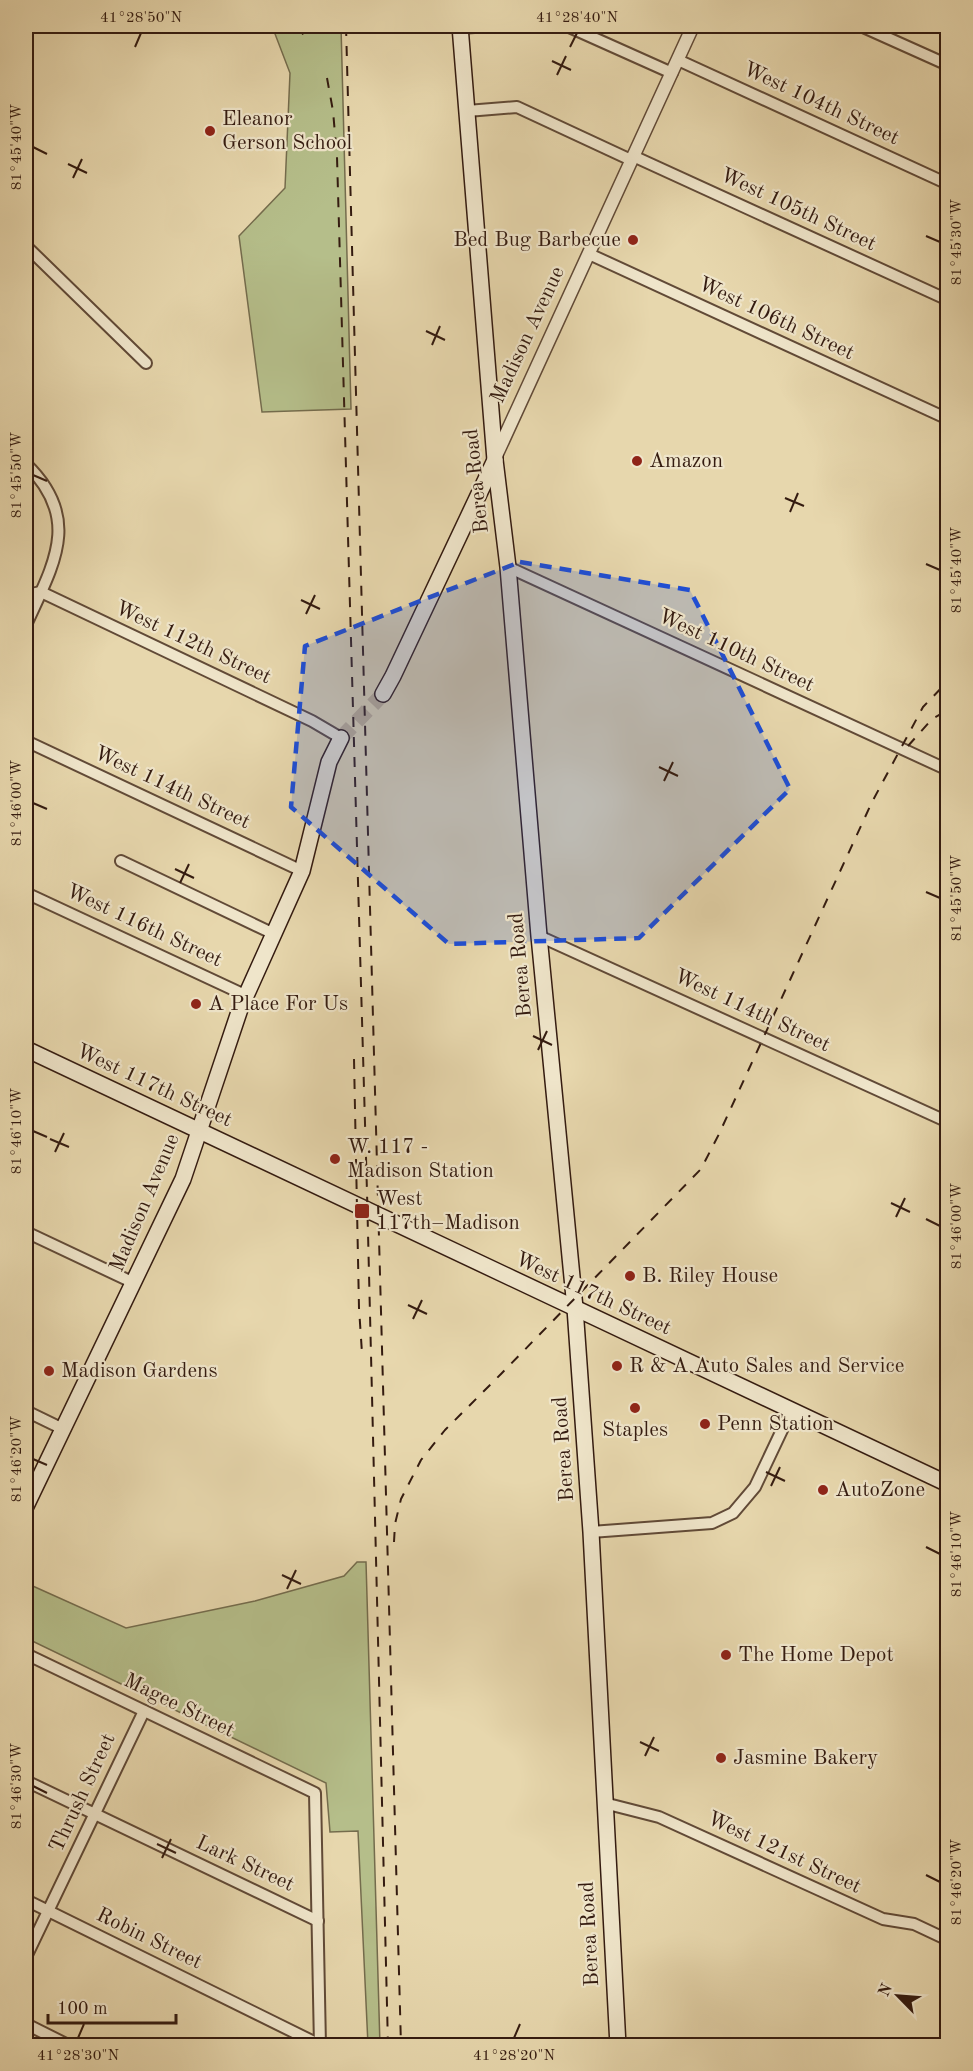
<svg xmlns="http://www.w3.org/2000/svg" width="973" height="2071" font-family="'Old Standard TT',serif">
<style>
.green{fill:#b5be8a;stroke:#746c4d;stroke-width:1.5}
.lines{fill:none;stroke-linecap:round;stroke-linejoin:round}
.secondary-tunnel{stroke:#c3b18e;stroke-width:15;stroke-dasharray:15 8;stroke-linecap:butt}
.minor-casing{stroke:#614a37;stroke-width:14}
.tertiary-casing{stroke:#614a37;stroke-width:15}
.secondary-casing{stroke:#341b10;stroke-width:18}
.minor{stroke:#efe5ca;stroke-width:10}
.tertiary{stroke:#efe5ca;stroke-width:12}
.secondary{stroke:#efe5ca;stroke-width:15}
.rail{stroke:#341b10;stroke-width:2;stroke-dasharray:10 10;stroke-linecap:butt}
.marked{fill:#1d4ed8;fill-opacity:0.2;stroke:#1d4ed8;stroke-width:4.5;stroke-dasharray:12 8;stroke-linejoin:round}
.ticks{fill:none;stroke:#341b10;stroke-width:2}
.poi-dot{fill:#8f2418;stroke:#efe5ca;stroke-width:2}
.labels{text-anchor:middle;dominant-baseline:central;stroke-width:4.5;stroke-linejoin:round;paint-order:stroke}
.street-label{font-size:21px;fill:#341b10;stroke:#efe5ca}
.poi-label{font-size:21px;fill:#341b10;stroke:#efe5ca;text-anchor:start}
.neatline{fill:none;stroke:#341b10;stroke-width:2}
.ticks-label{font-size:15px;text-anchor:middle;fill:#341b10}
</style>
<rect width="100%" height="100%" fill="#e7d7ad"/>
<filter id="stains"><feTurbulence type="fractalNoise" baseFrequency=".00333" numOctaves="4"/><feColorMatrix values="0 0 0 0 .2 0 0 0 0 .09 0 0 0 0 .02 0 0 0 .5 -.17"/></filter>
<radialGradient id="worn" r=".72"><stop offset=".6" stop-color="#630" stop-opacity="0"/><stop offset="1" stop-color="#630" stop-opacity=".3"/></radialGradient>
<g class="green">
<polygon points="272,26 341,26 351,409 262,412 239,236 285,188 290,73"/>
<polygon points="357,1562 366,1562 380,2046 368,2045 358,1831 330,1832 326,1783 26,1638 26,1583 126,1628 255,1601 344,1576"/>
</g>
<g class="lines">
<polyline class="secondary-tunnel" points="341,738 383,694"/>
<g class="minor-casing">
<g id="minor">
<polyline points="567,26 672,73"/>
<polyline points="861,26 948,65"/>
<polyline points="460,28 489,26"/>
<polyline points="678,60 948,184"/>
<polyline points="467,111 517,107 631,160"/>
<polyline points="633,156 948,300"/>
<polyline points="26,246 146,363"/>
<polyline points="589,254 948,419"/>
<path d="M26,464C83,519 53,565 26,625"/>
<polyline points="508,567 948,770"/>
<polyline points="26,595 41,592 312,721 341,738"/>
<polyline points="26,741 302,871"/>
<polyline points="121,861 274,934"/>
<polyline points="26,893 247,996"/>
<polyline points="539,936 948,1122"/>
<polyline points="26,1232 134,1283"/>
<polyline points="26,1411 63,1429"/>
<polyline points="591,1532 712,1523 733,1513 755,1487 791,1411"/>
<polyline points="26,1654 315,1793 320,2046"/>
<polyline points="26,1781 318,1921"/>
<polyline points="604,1803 659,1817 883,1919 914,1924 948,1940"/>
<polyline points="26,1900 320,2045"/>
<polyline points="26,1957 144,1711"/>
<polyline points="26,2024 70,2046"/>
</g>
</g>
<g class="tertiary-casing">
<polyline id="tertiary" points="495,458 693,26"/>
</g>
<g class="secondary-casing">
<g id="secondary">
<polyline points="460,26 495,460 508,567 539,936 575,1308 591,1532 618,2046"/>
<polyline points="383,694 393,676 495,460"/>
<polyline points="26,1049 948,1484"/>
<polyline points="26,1506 183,1179 240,1009 302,871 329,762 341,738"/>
</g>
</g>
<use href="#minor" class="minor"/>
<use href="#tertiary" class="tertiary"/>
<use href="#secondary" class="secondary"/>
<g class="rail">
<polyline points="298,26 304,36"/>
<polyline points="346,26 401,2046"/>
<polyline points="327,78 333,111 337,157 367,1192 388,2046"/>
<polyline points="908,746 932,719 948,710"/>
<polyline points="354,1059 359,1308 362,1353"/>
<polyline points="394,1542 395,1524 401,1499 421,1460 445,1430 501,1374 701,1169 719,1134 872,802 923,707 948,681"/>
</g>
</g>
<path class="marked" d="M520,562L690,590L790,789L639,938L449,944L291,807L305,646Z"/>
<path class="ticks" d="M135,47L141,33M570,47L577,33M552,61L571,70M557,75L566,56M33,147L47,154M68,164L87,173M73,178L82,159M926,236L940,242M426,331L445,340M432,345L440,326M33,475L47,481M785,498L804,506M790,512L798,493M926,564L940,570M301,600L320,609M306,614L315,595M659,767L678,776M664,781L673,762M33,803L47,809M175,869L194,878M180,883L189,864M926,892L940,898M533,1036L552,1045M538,1050L547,1031M33,1131L47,1137M50,1139L69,1147M55,1152L64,1133M891,1203L910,1212M896,1217L905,1198M926,1219L940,1226M408,1305L427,1314M413,1319L422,1300M33,1459L47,1465M766,1472L785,1481M771,1486L780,1467M926,1547L940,1554M282,1575L301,1584M287,1589L296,1570M640,1742L659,1751M645,1756L654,1737M33,1786L47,1793M157,1844L176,1853M162,1858L171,1839M926,1875L940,1882M78,2038L84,2024M514,2038L520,2024"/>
<g class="poi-dot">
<circle cx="210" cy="131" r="6"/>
<circle cx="633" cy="240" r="6"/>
<circle cx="637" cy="461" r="6"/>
<circle cx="196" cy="1004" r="6"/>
<circle cx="335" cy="1159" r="6"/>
<rect x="354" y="1203" width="16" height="16" rx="3"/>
<circle cx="630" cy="1276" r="6"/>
<circle cx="617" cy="1366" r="6"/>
<circle cx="49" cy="1371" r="6"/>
<circle cx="635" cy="1408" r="6"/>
<circle cx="705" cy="1424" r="6"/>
<circle cx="823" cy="1490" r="6"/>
<circle cx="726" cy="1655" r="6"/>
<circle cx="721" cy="1758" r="6"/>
</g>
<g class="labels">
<g class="street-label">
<text transform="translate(821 104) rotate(25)">West 104th Street</text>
<text transform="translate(798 210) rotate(25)">West 105th Street</text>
<text transform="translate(776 319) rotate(25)">West 106th Street</text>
<text transform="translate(528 335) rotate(-65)">Madison Avenue</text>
<text transform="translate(477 481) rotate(-96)">Berea Road</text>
<text transform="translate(193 643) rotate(25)">West 112th Street</text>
<text transform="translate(736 651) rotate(25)">West 110th Street</text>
<text transform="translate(172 788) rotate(25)">West 114th Street</text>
<text transform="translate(144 926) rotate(25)">West 116th Street</text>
<text transform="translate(521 965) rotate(-95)">Berea Road</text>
<text transform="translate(752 1011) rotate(25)">West 114th Street</text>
<text transform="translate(154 1086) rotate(25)">West 117th Street</text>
<text transform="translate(145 1203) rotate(-67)">Madison Avenue</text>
<text transform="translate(593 1294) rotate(25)">West 117th Street</text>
<text transform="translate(564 1449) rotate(-94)">Berea Road</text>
<text transform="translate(179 1706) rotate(26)">Magee Street</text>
<text transform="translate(83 1793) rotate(-65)">Thrush Street</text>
<text transform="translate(784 1853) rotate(25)">West 121st Street</text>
<text transform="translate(245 1864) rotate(25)">Lark Street</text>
<text transform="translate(590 1934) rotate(-93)">Berea Road</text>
<text transform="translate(149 1939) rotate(26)">Robin Street</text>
</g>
<g class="poi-label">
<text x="222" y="119">Eleanor<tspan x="222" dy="24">Gerson School</tspan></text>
<text x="621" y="240" text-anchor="end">Bed Bug Barbecue</text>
<text x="649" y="461">Amazon</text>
<text x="208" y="1004">A Place For Us</text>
<text x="347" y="1147">W. 117 -<tspan x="347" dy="24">Madison Station</tspan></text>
<text x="376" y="1199">West<tspan x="376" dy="24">117th–Madison</tspan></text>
<text x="642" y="1276">B. Riley House</text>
<text x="629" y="1366">R &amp; A Auto Sales and Service</text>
<text x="61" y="1371">Madison Gardens</text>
<text x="717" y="1424">Penn Station</text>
<text x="635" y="1430" text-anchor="middle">Staples</text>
<text x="835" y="1490">AutoZone</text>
<text x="738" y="1655">The Home Depot</text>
<text x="733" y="1758">Jasmine Bakery</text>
</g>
</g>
<rect width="973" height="2071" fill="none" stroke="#e7d7ad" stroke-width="66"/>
<g transform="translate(898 1996) rotate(295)" stroke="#efe5ca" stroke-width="4.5" paint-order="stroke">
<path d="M0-4.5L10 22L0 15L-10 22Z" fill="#341b10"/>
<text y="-9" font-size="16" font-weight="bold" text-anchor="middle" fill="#341b10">N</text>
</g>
<path d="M48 2014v9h128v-9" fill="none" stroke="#341b10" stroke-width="3"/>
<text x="57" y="2014" font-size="18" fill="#341b10" stroke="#efe5ca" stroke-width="4.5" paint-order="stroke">100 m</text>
<rect x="33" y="33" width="907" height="2005" class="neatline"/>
<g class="ticks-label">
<text x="141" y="22">41°28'50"N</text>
<text x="577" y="22">41°28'40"N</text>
<text transform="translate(16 147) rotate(-90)" y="5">81°45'40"W</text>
<text transform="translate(956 242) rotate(-90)" y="5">81°45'30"W</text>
<text transform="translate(16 475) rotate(-90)" y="5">81°45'50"W</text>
<text transform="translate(956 570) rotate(-90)" y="5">81°45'40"W</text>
<text transform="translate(16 803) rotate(-90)" y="5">81°46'00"W</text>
<text transform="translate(956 898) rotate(-90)" y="5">81°45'50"W</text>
<text transform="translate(16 1131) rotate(-90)" y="5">81°46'10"W</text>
<text transform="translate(956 1226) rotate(-90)" y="5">81°46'00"W</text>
<text transform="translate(16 1459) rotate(-90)" y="5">81°46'20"W</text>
<text transform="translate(956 1554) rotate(-90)" y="5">81°46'10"W</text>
<text transform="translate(16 1786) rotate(-90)" y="5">81°46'30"W</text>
<text transform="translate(956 1882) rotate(-90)" y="5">81°46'20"W</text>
<text x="78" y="2060">41°28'30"N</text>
<text x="514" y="2060">41°28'20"N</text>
</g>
<rect width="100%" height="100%" filter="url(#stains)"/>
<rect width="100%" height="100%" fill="url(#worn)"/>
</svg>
